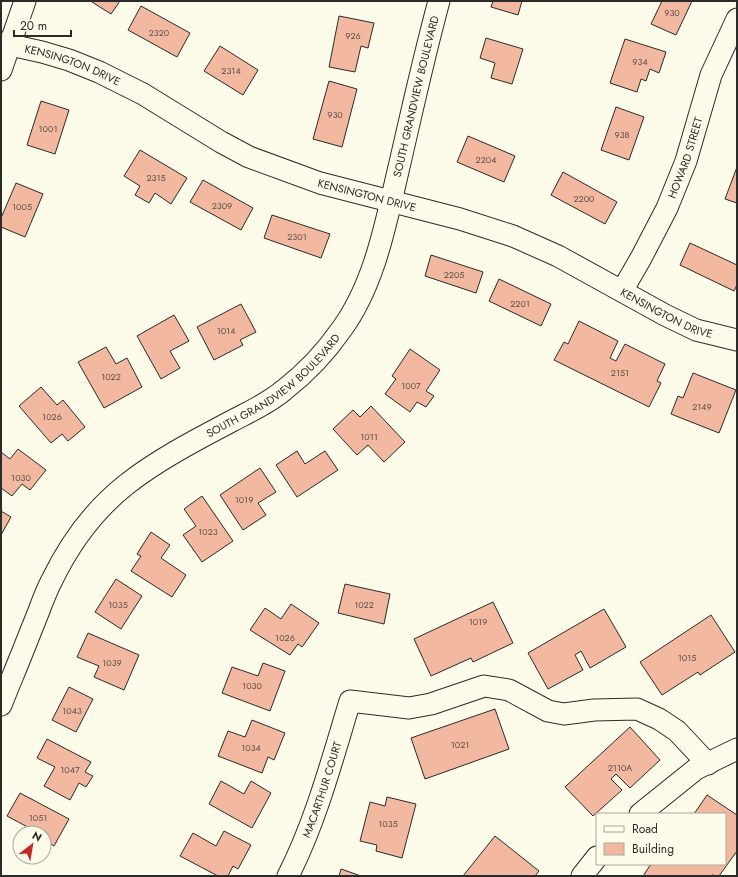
<svg xmlns="http://www.w3.org/2000/svg" width="738" height="877" font-family="Jost,sans-serif">
<style>
.building{fill:#f2b8a0;stroke:#2b2b2b}
.lines{fill:none;stroke-linecap:round;stroke-linejoin:round}
.minor-casing{stroke:#2b2b2b;stroke-width:23}
.minor{stroke:#fdfbea;stroke-width:21}
.labels{text-anchor:middle;dominant-baseline:central;stroke-width:3;stroke-linejoin:round;paint-order:stroke}
.number-label{font-size:9px;fill:#5d4e48}
.street-label{font-size:11px;fill:#2b2b2b;stroke:#fdfbea}
</style>
<rect width="100%" height="100%" fill="#fdfbea"/>
<g class="building">
<polygon points="92,1 120,1 111,14 92,2"/>
<polygon points="493,1 522,1 518,15 491,7"/>
<polygon points="662,1 692,1 676,35 651,24"/>
<polygon points="141,6 190,33 177,57 128,30"/>
<polygon points="339,16 374,23 368,48 361,46 355,72 329,67"/>
<polygon points="486,38 523,49 512,84 491,78 495,63 480,58"/>
<polygon points="625,39 666,52 659,73 650,69 646,81 641,79 637,92 610,83"/>
<polygon points="220,46 258,70 243,95 204,71"/>
<polygon points="329,81 357,89 342,147 313,139"/>
<polygon points="41,101 69,110 55,154 27,145"/>
<polygon points="616,107 644,117 629,160 601,150"/>
<polygon points="468,136 515,156 504,182 457,162"/>
<polygon points="140,150 187,178 171,204 155,193 149,203 135,195 140,186 124,176"/>
<polygon points="737,167 737,203 725,199"/>
<polygon points="563,172 617,202 605,224 551,195"/>
<polygon points="203,180 253,208 241,230 190,202"/>
<polygon points="16,183 43,194 25,237 1,227 1,218"/>
<polygon points="272,215 330,234 321,258 264,238"/>
<polygon points="690,243 737,265 737,285 734,291 680,265"/>
<polygon points="431,255 483,272 476,293 425,276"/>
<polygon points="499,279 551,304 541,326 489,301"/>
<polygon points="241,304 256,332 240,340 243,345 214,360 197,327"/>
<polygon points="174,315 189,341 170,351 180,368 161,379 137,336"/>
<polygon points="579,321 618,341 610,358 616,361 625,344 665,364 657,381 661,383 649,407 554,360 564,342 568,344"/>
<polygon points="106,347 116,364 127,358 142,387 104,408 78,362"/>
<polygon points="410,349 440,370 426,391 434,396 426,407 417,402 410,412 385,394 396,379 392,376"/>
<polygon points="693,373 736,390 719,433 671,414 678,396 683,398"/>
<polygon points="41,387 57,405 63,400 85,427 68,441 62,434 51,443 19,406"/>
<polygon points="371,406 405,442 384,462 368,445 357,455 333,429 353,410 360,417"/>
<polygon points="18,449 46,470 30,490 22,484 12,496 1,488 1,452 10,459"/>
<polygon points="297,451 305,464 325,451 338,470 297,497 276,465"/>
<polygon points="260,468 276,492 258,503 266,515 243,530 220,495"/>
<polygon points="202,496 233,541 202,562 183,535 196,526 184,509"/>
<polygon points="1,511 11,517 1,535"/>
<polygon points="151,532 170,545 161,558 186,575 172,597 131,571 141,556 137,554"/>
<polygon points="116,579 142,596 121,629 95,612"/>
<polygon points="345,584 390,594 384,624 338,613"/>
<polygon points="493,602 513,643 473,662 471,658 431,676 414,639"/>
<polygon points="291,604 319,623 302,647 298,644 290,655 250,630 265,608 281,619"/>
<polygon points="604,609 626,647 590,668 581,651 575,655 583,670 548,689 528,653"/>
<polygon points="711,615 735,652 700,675 698,672 662,695 640,662"/>
<polygon points="88,633 139,655 124,690 94,677 99,666 77,657"/>
<polygon points="263,663 285,671 270,711 222,693 232,667 258,676"/>
<polygon points="69,687 93,699 76,732 52,720"/>
<polygon points="495,709 509,749 425,779 411,738"/>
<polygon points="252,720 285,733 274,760 268,757 262,773 218,756 228,731 245,737"/>
<polygon points="630,727 660,760 630,788 616,774 611,779 622,790 593,816 565,787"/>
<polygon points="47,739 91,762 85,772 93,776 86,787 79,783 70,800 44,786 55,767 37,758"/>
<polygon points="221,781 244,794 251,781 271,793 252,828 209,804"/>
<polygon points="20,793 69,819 54,846 44,840 44,833 34,833 35,831 7,816"/>
<polygon points="707,795 737,815 737,851 719,876 712,875 711,876 643,876 651,864 725,864 725,814 694,814"/>
<polygon points="387,797 416,804 402,858 376,851 377,845 360,841 370,802 385,806"/>
<polygon points="224,831 251,845 238,869 233,866 228,876 218,876 180,856 193,833 216,846"/>
<polygon points="495,836 539,871 535,876 463,876"/>
<polygon points="341,869 361,876 339,876"/>
</g>
<g class="lines">
<g class="minor-casing">
<g id="minor">
<path id="s1" d="M1,43L42,52L69,60L99,72L143,94L221,142L249,157L320,183L460,219L513,236L558,256L665,315L696,330L737,340"/>
<polyline points="1,70 25,1"/>
<path id="s2" d="M622,291L641,258L667,208L686,161L711,75L737,19"/>
<path id="s3" d="M1,705C11,680 22,654 32,628C39,612 44,595 52,580C70,543 95,509 127,484C159,459 196,440 232,421C249,412 269,403 284,390C306,373 325,353 341,330C375,284 386,222 399,167C412,111 424,56 439,1"/>
<polyline points="640,814 696,769 737,749"/>
<path id="s4" d="M288,876C316,821 332,760 350,701L409,708L431,704L484,686L509,690L548,711L564,714L594,710L637,709L659,719L677,731L708,764"/>
<polyline points="582,876 597,857"/>
</g>
</g>
<use href="#minor" class="minor"/>
</g>
<g class="labels">
<g class="number-label">
<text x="672" y="12">930</text>
<text x="159" y="32">2320</text>
<text x="353" y="35">926</text>
<text x="640" y="61">934</text>
<text x="231" y="70">2314</text>
<text x="335" y="114">930</text>
<text x="48" y="128">1001</text>
<text x="622" y="134">938</text>
<text x="486" y="159">2204</text>
<text x="156" y="177">2315</text>
<text x="584" y="198">2200</text>
<text x="222" y="205">2309</text>
<text x="22" y="206">1005</text>
<text x="297" y="236">2301</text>
<text x="454" y="274">2205</text>
<text x="520" y="303">2201</text>
<text x="226" y="330">1014</text>
<text x="620" y="372">2151</text>
<text x="111" y="376">1022</text>
<text x="411" y="385">1007</text>
<text x="702" y="406">2149</text>
<text x="52" y="416">1026</text>
<text x="369" y="436">1011</text>
<text x="21" y="477">1030</text>
<text x="244" y="499">1019</text>
<text x="208" y="531">1023</text>
<text x="118" y="604">1035</text>
<text x="364" y="604">1022</text>
<text x="478" y="621">1019</text>
<text x="285" y="637">1026</text>
<text x="687" y="657">1015</text>
<text x="112" y="662">1039</text>
<text x="252" y="685">1030</text>
<text x="72" y="710">1043</text>
<text x="460" y="744">1021</text>
<text x="251" y="747">1034</text>
<text x="620" y="767">2110A</text>
<text x="70" y="769">1047</text>
<text x="38" y="817">1051</text>
<text x="388" y="823">1035</text>
</g>
<g class="street-label">
<text stroke="none"><textPath href="#s1" startOffset="75">KENSINGTON DRIVE</textPath></text>
<text stroke="none"><textPath href="#s3" startOffset="771">SOUTH GRANDVIEW BOULEVARD</textPath></text>
<text stroke="none"><textPath href="#s2" startOffset="148">HOWARD STREET</textPath></text>
<text stroke="none"><textPath href="#s1" startOffset="399">KENSINGTON DRIVE</textPath></text>
<text stroke="none"><textPath href="#s1" startOffset="723">KENSINGTON DRIVE</textPath></text>
<text stroke="none"><textPath href="#s3" startOffset="435">SOUTH GRANDVIEW BOULEVARD</textPath></text>
<text stroke="none"><textPath href="#s4" startOffset="93">MACARTHUR COURT</textPath></text>
</g>
</g>
<rect width="738" height="877" fill="none" stroke="#2b2b2b" stroke-width="4"/>
<rect x="596" y="813" width="130" height="52" fill="#fdfbea" stroke="#a9a89e"/>
<rect x="604" y="826" width="20" height="6" fill="#fdfbea" stroke="#a9a89e"/>
<text x="632" y="833" font-size="12" fill="#2b2b2b">Road</text>
<rect x="604" y="843" width="20" height="12" fill="#f2b8a0" stroke="#a9a89e"/>
<text x="632" y="853" font-size="12" fill="#2b2b2b">Building</text>
<g transform="translate(32 845) rotate(31)"><circle r="19" fill="#fdfbea" stroke="#a9a89e"/>
<path d="M0-3L7 15L0 10L-7 15Z" fill="#c62828"/>
<text y="-6" font-size="11" font-weight="bold" text-anchor="middle" fill="#2b2b2b">N</text>
</g>
<path d="M14 30v6h57v-6" fill="none" stroke="#2b2b2b" stroke-width="2"/>
<text x="20" y="30" font-size="12" fill="#2b2b2b" stroke="#fdfbea" stroke-width="3" paint-order="stroke">20 m</text>
</svg>
